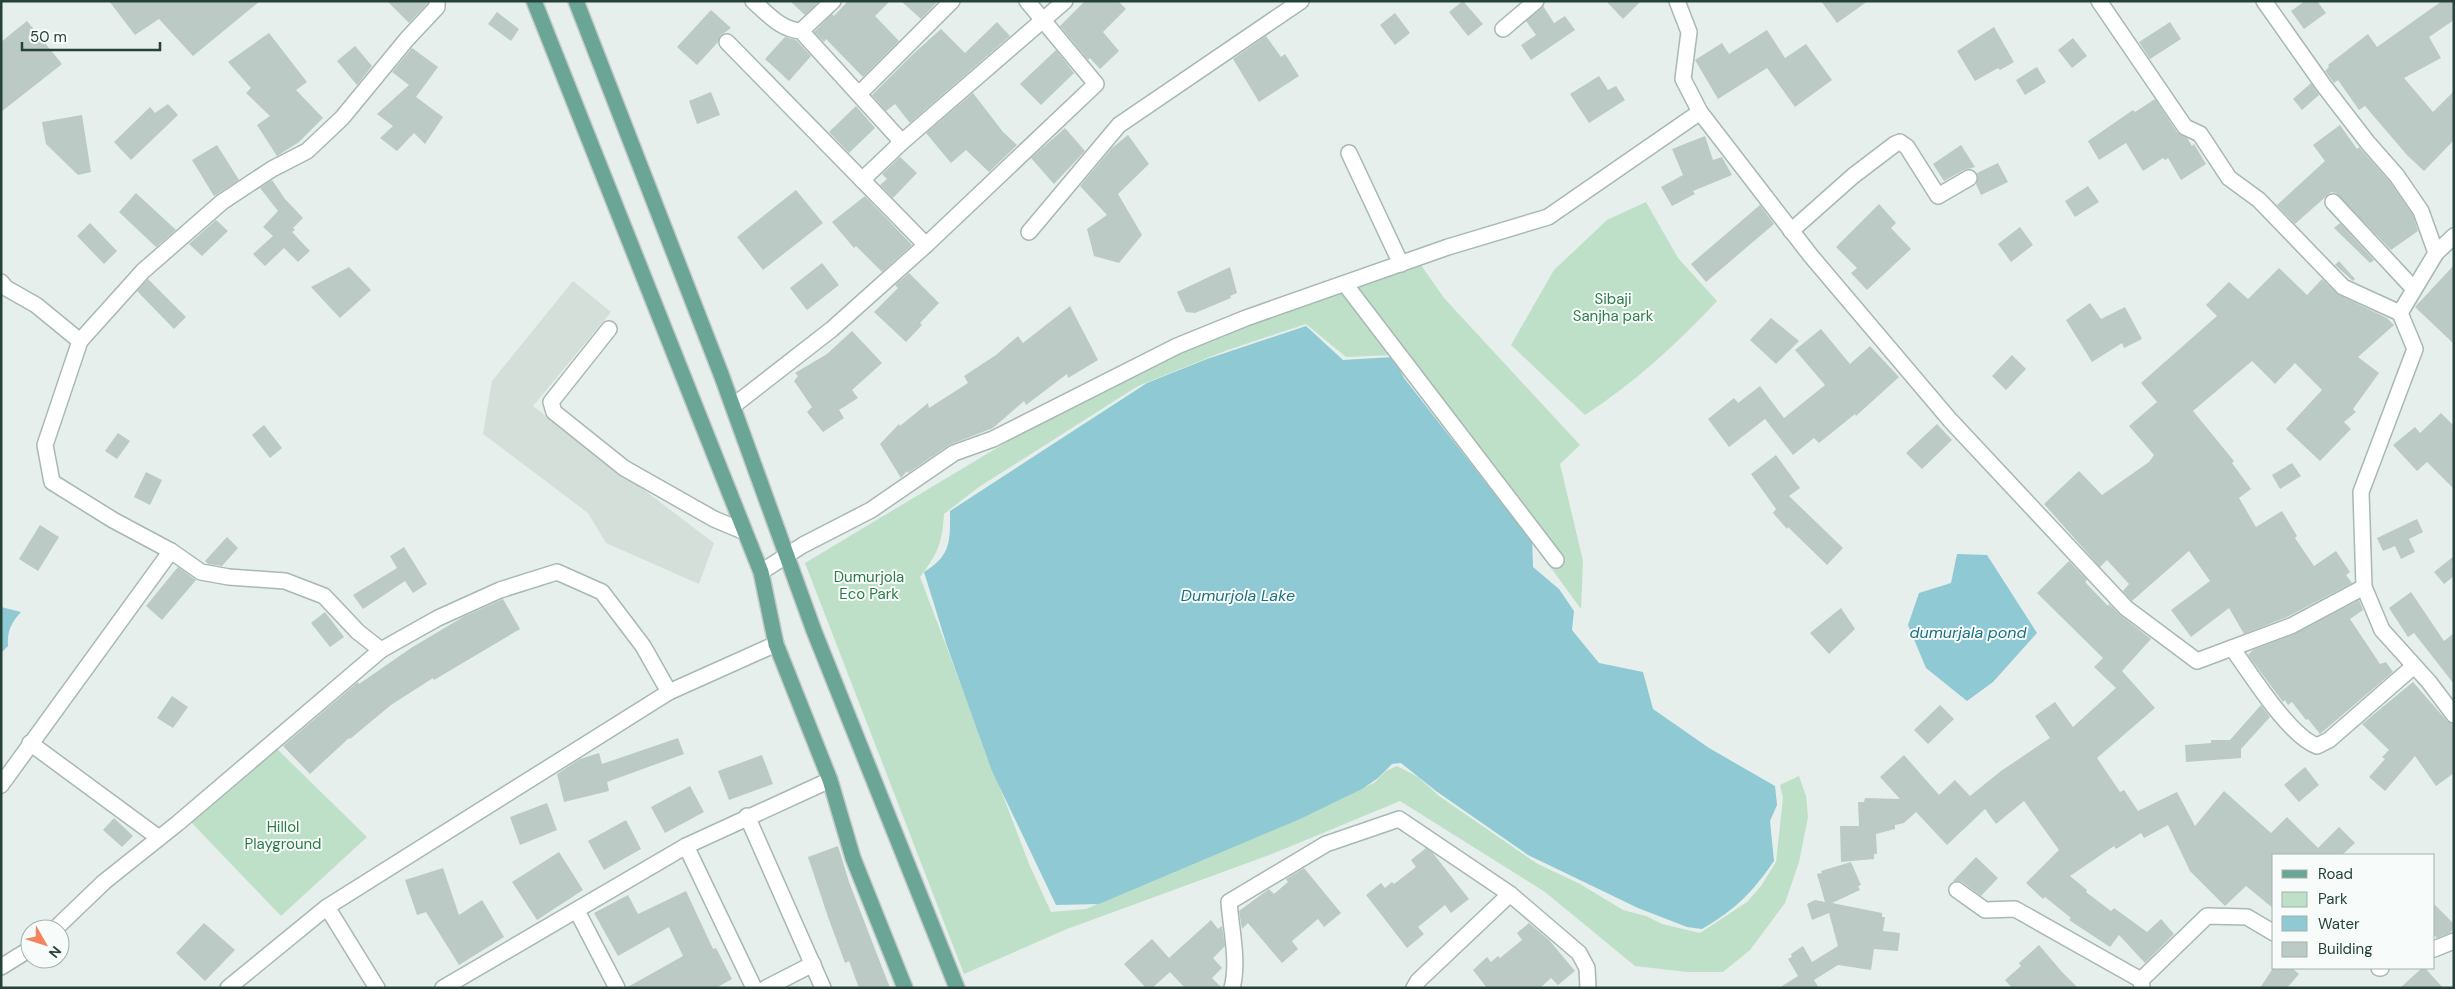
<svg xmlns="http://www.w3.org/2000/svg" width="2455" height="989" font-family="'DM Sans',sans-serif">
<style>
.built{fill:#d4dfda}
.green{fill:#bfe0c8}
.water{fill:#8ec9d4}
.building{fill:#bbcac4}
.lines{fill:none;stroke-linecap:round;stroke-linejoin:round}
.minor-casing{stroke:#a8b8b2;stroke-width:18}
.major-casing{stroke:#c2cac8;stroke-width:18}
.minor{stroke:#fff;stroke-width:15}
.major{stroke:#6aa596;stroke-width:15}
.labels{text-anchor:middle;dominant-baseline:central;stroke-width:4;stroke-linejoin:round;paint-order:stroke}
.park-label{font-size:15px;fill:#2d7a4b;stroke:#f7fbf9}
.water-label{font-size:16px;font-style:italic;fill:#1c6f80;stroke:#f7fbf9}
</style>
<rect width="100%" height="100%" fill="#e6efeb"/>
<polygon class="built" points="573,281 611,312 533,406 714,543 699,584 606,543 588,513 483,434 492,381"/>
<g class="green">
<path d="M1646,202L1678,258L1717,301C1677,344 1634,383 1585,415L1511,345L1554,270L1607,220Z"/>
<path d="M1416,258L1444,298L1580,445L1560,464L1583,561L1581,609L1482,474L1405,375L1394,355L1346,357L1306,324L1225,351L1138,386L979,487L944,514C942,544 938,553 920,577L1029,864L1051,912L1086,909L1374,783L1386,771L1397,766L1418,777L1439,796L1536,863L1580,884L1623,910L1646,916L1662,924L1700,933L1747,902L1761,886L1776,862L1783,798L1780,785L1799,776L1806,796L1808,817L1799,862L1785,903L1750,950L1723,972H1687L1635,966L1545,892L1400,801L1272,854L1067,929L964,974L805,563L1030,428L1171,353Z"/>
<polygon points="277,749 367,837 281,916 190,821"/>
</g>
<g class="water">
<path d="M1306,326L1343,360L1393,357L1404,378L1508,511L1532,537L1533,567L1559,589L1574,611L1572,630L1599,663L1643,672L1653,709L1709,748L1775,786L1777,805L1770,821L1774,861C1751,894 1737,908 1702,929L1687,927L1638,908L1528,855L1436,791L1401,763L1392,764L1378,778L1362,789L1300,819L1099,904L1056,905L992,771L947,646L924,572C952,555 950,540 950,511L1147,383L1207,359Z"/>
<polygon points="1957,554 1987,555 2037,633 1993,682 1967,701 1926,668 1908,625 1919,593 1951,583"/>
<path d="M1,607L21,612C11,623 7,631 8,646L1,653Z"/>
</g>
<g class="building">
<polygon points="109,1 260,1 193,56 159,19 135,35"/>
<polygon points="387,1 428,1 428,3 409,23"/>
<polygon points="790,1 818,1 819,2 805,15"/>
<polygon points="848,1 890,1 875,16 899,41 863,77 826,39 824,42 814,32 832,14 834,16"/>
<polygon points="901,1 938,1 921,19"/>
<polygon points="1085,1 1118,1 1126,9 1103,32 1119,51 1100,69 1090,58 1088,60 1060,26"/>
<polygon points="1463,1 1483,24 1468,36 1449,12"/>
<polygon points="1606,1 1641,1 1623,19"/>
<polygon points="1821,1 1868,1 1837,23"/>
<polygon points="2305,1 2317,1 2326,13 2304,29 2291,11"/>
<polygon points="2442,1 2454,1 2454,20 2429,37 2441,58 2404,78 2433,112 2454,91 2454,140 2424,171 2407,155 2365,106 2359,110 2338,80 2334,83 2325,71 2329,67 2328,65 2368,34 2377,47"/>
<polygon points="1543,6 1554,23 1565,16 1575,30 1531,60 1521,45 1536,35 1526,21"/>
<polygon points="711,10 731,28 720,36 718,42 697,65 677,47"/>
<polygon points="497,12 519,29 511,41 488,24"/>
<polygon points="1395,13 1410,33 1395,45 1380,25"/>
<polygon points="27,21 62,64 1,112 1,42"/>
<polygon points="997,22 1010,36 910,123 895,104 886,111 872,95 912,55 941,29 965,53"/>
<polygon points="2170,22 2181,39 2150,59 2139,42"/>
<polygon points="1994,27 2014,62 2000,70 1998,68 1975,81 1957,51"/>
<polygon points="1767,30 1785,58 1806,44 1832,80 1795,107 1767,68 1718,99 1695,60 1722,43 1729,54"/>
<polygon points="269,33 307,82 296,90 323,118 299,142 277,156 257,125 270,116 246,93 251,88 228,62"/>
<polygon points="1266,36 1281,57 1285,54 1299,76 1259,102 1233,59"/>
<polygon points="785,37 796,40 811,56 789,81 765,59"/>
<polygon points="2073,38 2087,56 2072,68 2058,50"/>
<polygon points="355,46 372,66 357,85 337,61"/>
<polygon points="412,48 438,67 416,97 443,117 425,144 414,133 397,151 380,138 393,126 377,114 409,85 392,72"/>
<polygon points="1056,50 1074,73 1041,105 1020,84"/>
<polygon points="2037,67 2046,82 2025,95 2016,80"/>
<polygon points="1599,76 1608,90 1616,86 1625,100 1589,123 1570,94"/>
<polygon points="2311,83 2319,95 2302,110 2293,99"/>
<polygon points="711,92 720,115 697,124 689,101"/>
<polygon points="973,93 1003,132 1017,145 989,172 966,150 951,163 926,133"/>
<polygon points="2155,99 2177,132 2187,138 2192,146 2194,144 2206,164 2181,180 2168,158 2165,160 2163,158 2143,171 2126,143 2099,160 2088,141 2133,110 2135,112"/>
<polygon points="168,104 178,115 131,160 114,142 150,107 155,113"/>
<polygon points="856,106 875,128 849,153 829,132"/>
<polygon points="82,115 91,172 78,175 46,144 42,122"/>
<polygon points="2340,125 2357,149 2359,147 2390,182 2413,215 2418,231 2391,250 2336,193 2331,192 2295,224 2277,205 2325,161 2313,145"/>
<polygon points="1065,128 1085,151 1054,184 1031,158"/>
<polygon points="1128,135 1149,164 1118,194 1142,235 1119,263 1094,256 1087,229 1107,215 1080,186 1112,148"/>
<polygon points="1705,136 1713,160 1722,157 1732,175 1693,191 1695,194 1672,206 1661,187 1683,175 1672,149"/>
<polygon points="217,145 239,180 214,196 192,160"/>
<polygon points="1961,145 1975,167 1964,170 1944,181 1933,164"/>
<polygon points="900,157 917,173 893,198 880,185 887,179 882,174"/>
<polygon points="1998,163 2008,182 1981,195 1976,184 1978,178 1977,173"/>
<polygon points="272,180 285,199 303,218 293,228 295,230 292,232 310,251 298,262 284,248 265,266 253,254 273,236 263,227 278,211 260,188"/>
<polygon points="2088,186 2099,202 2075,217 2065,201"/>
<polygon points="796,190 823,223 763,270 737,237"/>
<polygon points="136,193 176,230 156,247 119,212"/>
<polygon points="865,196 912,245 882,272 856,246 854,248 832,222"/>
<polygon points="1879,204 1896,223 1891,228 1911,249 1867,290 1851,273 1857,268 1836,247"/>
<polygon points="1760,205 1774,224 1706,282 1691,264"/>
<polygon points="216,220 228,231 202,256 189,244"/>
<polygon points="90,223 117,251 104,264 77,236"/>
<polygon points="2340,223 2374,260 2370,263 2334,228"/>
<polygon points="2020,227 2033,245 2011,262 1998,244"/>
<polygon points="2339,261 2355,279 2353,281 2335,265"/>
<polygon points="822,263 839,285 807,310 790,288"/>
<polygon points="2454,265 2454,344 2415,307"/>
<polygon points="349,267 371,290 340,318 311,287"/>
<polygon points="1230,267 1237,293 1230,296 1231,298 1195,313 1186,312 1177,292"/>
<polygon points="2279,268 2307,295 2322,279 2339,295 2387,318 2394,325 2358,357 2379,373 2353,409 2356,412 2344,422 2351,429 2320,461 2286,429 2322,390 2295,363 2275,384 2252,361 2193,411 2234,461 2232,463 2251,489 2239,498 2256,527 2282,511 2297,536 2295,538 2314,566 2336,551 2350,572 2346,575 2352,583 2287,617 2244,634 2229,608 2191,637 2171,610 2210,581 2189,551 2132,601 2123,591 2129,584 2107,560 2100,567 2044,504 2079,471 2102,495 2149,462 2154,455 2129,426 2157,402 2141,383 2217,316 2206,305 2229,282 2248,299"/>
<polygon points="909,273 939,303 920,323 922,325 906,342 874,312 898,288 895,285"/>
<polygon points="148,279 186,317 174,329 137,291"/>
<polygon points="2090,303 2101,319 2125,307 2142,339 2124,348 2122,343 2092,362 2066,320"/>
<polygon points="1070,306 1098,360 1068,378 1067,374 1026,405 1024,401 993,428 949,445 908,473 907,471 901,478 880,444 899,424 900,426 928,403 929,408 968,383 964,376 996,355 1018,336 1023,343"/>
<polygon points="1771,318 1799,341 1776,364 1750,340"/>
<polygon points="1821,329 1850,364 1870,346 1899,377 1856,416 1855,414 1819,443 1814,438 1793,455 1765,419 1729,447 1708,419 1734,398 1738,403 1760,386 1784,418 1825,385 1795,350"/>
<polygon points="852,331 882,363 852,390 858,398 839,410 844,418 823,432 807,412 812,407 794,381 798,376 795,373 827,354"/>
<polygon points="2012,355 2026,369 2006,390 1992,376"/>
<polygon points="2441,413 2454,426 2454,489 2427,462 2417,471 2393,445 2415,427 2420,433"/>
<polygon points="1937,424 1952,440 1922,469 1906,453"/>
<polygon points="264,425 282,448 270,458 252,435"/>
<polygon points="118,433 130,441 117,459 105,451"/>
<polygon points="1776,455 1800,488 1789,496 1843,548 1827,565 1788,527 1787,529 1773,513 1776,509 1751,474"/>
<polygon points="2292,463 2301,476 2280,489 2272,475"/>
<polygon points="146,472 162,480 150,505 134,497"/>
<polygon points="2417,519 2423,532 2409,539 2415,552 2401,559 2395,546 2383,551 2377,538"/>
<polygon points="40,525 59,537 38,571 19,559"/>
<polygon points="227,537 238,548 222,566 208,564 205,561"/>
<polygon points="404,547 427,584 413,593 405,581 363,609 353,595 397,568 390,556"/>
<polygon points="2454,556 2454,576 2444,584 2434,572"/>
<polygon points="2069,561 2087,580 2085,582 2108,606 2109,604 2120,615 2151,639 2122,671 2155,708 2097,758 2120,792 2124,790 2138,811 2177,792 2195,826 2224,791 2271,833 2287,817 2318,848 2339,827 2355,843 2342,855 2274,855 2274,909 2246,886 2225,906 2190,871 2168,825 2144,838 2141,833 2116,849 2114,846 2070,876 2087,890 2086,892 2111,911 2114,908 2147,932 2161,919 2174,934 2145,963 2119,935 2110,947 2069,920 2071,918 2045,897 2043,899 2026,883 2059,850 2024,801 1996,824 1985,809 1947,845 1916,812 1904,823 1895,825 1895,829 1876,834 1877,854 1874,854 1874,859 1841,862 1840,826 1859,826 1858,802 1864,802 1865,798 1900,799 1880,777 1904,755 1939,795 1955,780 1970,796 2001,771 2050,738 2035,716 2055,702 2073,727 2116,688 2094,667 2103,658 2037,593"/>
<polygon points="178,567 196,580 162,620 146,606"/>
<polygon points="2411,592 2444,641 2454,633 2454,684 2414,633 2408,637 2389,608"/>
<polygon points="503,599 520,629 434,680 433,678 391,705 350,739 349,738 310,774 283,746 358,682 359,684 411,648 463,617"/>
<polygon points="2359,600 2363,610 2350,619 2380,664 2386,662 2393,672 2320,734 2308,719 2306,720 2292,702 2288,705 2285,700 2283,702 2248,655 2253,650 2295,634"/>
<polygon points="1841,608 1855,629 1829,654 1810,633"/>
<polygon points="325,612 344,637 330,647 311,623"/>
<polygon points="2413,682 2447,721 2454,725 2454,773 2436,786 2415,756 2385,791 2369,777 2385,759 2382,757 2389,750 2362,724"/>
<polygon points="172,696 188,707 173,728 157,718"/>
<polygon points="1940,705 1954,719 1928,744 1914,730"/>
<polygon points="2261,705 2270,717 2241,749 2241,758 2186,762 2185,745 2211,743 2211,740 2230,740"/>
<polygon points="678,738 684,754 607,782 609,791 564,802 557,774 580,759 599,753 602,764"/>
<polygon points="762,755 773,784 729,800 718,771"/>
<polygon points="2305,767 2319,785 2299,802 2284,785"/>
<polygon points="690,786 704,812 665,833 651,807"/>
<polygon points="547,803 557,830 520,845 510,817"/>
<polygon points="114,818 133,836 122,847 103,830"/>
<polygon points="626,820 641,849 604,870 588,841"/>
<polygon points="838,846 849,882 890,988 859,988 849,961 845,963 828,917 808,857"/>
<polygon points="1426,848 1432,852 1469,899 1451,913 1445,905 1418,927 1424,934 1407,948 1366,895 1381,883 1385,888 1392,882 1394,884 1416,867 1411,860"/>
<polygon points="559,852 583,890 537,920 512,882"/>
<polygon points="1976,857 1998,878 1981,896 1962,882 1953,881"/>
<polygon points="1851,862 1861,885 1858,886 1860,890 1832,903 1882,913 1882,917 1885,917 1883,931 1900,933 1898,951 1874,949 1871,970 1838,965 1814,980 1819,988 1779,988 1798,976 1788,959 1792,957 1791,954 1803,946 1812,962 1838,946 1829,913 1812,920 1807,904 1815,900 1825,902 1817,874 1822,873 1821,871"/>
<polygon points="443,868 459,915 482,900 504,937 459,965 426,912 417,915 405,880"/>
<polygon points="1304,868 1341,913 1324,927 1318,919 1292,941 1298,949 1282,963 1248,923 1242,929 1239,911 1269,889 1274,894 1288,882 1286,879"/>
<polygon points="686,891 713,949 716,948 732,979 716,988 626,988 683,956 669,927 618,956 594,913 628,895 638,914"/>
<polygon points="2434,904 2454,924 2454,928 2450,933 2437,938 2434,935"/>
<polygon points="1211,920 1218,929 1222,926 1225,946 1213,958 1222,968 1212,978 1222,988 1185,988 1170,972 1152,988 1146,988 1124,964 1152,939 1169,958"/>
<polygon points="204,923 235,950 205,981 176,953"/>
<polygon points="1529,923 1549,940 1575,971 1558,985 1551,978 1540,988 1487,988 1473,970 1487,957 1491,962 1498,956 1500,958 1522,940 1517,933"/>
<polygon points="2039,945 2062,972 2078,988 2012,988 2005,980 2021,966 2019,963"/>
<polygon points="2273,968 2292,968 2299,974 2287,988 2260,988"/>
<polygon points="2422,968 2425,968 2443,988 2400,988"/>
</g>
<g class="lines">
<g class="minor-casing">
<g id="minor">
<path d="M753,1C768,14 781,30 801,31L902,142"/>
<polyline points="1677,1 1689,32 1683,79 1700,112 1811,256 1950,420 2126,608 2197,661 2291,626 2364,587"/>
<polyline points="2099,1 2185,127 2200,134 2229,178 2259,200 2343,287 2400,313"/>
<polyline points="2264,1 2324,86 2368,143 2397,176 2421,211 2436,253 2400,313 2415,349 2361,492 2364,587 2382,630 2429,682 2454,715"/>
<polyline points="1503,29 1536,1"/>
<polyline points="801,31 833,1"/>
<polyline points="727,42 926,245"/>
<polyline points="859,94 952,1"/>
<polyline points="1349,153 1401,264"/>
<polyline points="862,180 902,142 1065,1"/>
<polyline points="2333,202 2413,288"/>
<polyline points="1791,231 1853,176 1895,144 1900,142 1907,147 1938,196 1969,178"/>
<polyline points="1029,232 1119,125 1301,1"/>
<polyline points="2436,253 2454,236"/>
<polyline points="1,282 6,288 36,305 80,341 45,445 52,482 113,520 171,551 201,572 229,577 285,581 324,596 358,632 381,650"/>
<polyline points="1345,284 1556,560"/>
<polyline points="609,329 551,402 554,412 624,468 714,519 745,532"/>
<polyline points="80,341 143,271 222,202 272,169 307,151 342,118 407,39 437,7 437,1"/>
<polyline points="733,406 832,329 926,245 1096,84 1027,1"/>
<polyline points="761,572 803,545 871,510 954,453 993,439 1177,346 1246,318 1448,247 1548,217 1700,112"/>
<path d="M2232,648C2251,674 2289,736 2317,746L2329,740L2414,666"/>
<polyline points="30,743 159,838"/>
<polyline points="1,785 171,551"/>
<polyline points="747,816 823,988"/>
<polyline points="686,846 754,988"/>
<polyline points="1957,890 1985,910 2015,909 2141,980"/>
<polyline points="577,911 617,988"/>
<polyline points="55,929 104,882 178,823 381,650 438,618 500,590 557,572 602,592 643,646 669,692"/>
<polyline points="2434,949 2454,941"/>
<polyline points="1,967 30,949"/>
<polyline points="2379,968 2381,968"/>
<polyline points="228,988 327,907"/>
<polyline points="377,988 327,907 669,692 776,644"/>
<polyline points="443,988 686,846 830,780"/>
<polyline points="766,988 813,964"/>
<path d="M1232,988C1239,962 1231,929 1229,902L1326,844L1399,819L1510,894L1579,953L1587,968L1588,988"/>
<polyline points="1414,988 1418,981 1510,894"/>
<polyline points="2142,988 2141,980 2207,916 2247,917 2274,933"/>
</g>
</g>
<g class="major-casing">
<g id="major">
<polyline points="534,1 761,572 776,644 830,780 853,858 905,988"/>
<polyline points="576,1 721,374 814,631 957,988"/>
</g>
</g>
<use href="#minor" class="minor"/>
<use href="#major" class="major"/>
</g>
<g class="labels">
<g class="park-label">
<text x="1613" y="299">Sibaji<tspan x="1613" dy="17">Sanjha park</tspan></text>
<text x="869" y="577">Dumurjola<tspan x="869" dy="17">Eco Park</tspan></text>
<text x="283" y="827">Hillol<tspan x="283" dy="17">Playground</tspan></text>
</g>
<g class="water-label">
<text x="1238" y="595">Dumurjola Lake</text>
<text x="1968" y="632">dumurjala pond</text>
</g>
</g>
<rect width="2455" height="989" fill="none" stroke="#24423a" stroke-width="5"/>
<rect x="2272" y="854" width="162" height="115" fill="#f7fbf9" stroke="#a3b1ad"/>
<rect x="2282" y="870" width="25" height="8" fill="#6aa596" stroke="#a3b1ad"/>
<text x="2318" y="879" font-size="15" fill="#24423a">Road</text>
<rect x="2282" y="892" width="25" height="15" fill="#bfe0c8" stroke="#a3b1ad"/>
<text x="2318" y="904" font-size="15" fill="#24423a">Park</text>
<rect x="2282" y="916" width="25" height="15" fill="#8ec9d4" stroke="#a3b1ad"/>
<text x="2318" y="929" font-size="15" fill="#24423a">Water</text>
<rect x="2282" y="942" width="25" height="15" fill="#bbcac4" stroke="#a3b1ad"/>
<text x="2318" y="954" font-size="15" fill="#24423a">Building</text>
<g transform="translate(45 944) rotate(129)"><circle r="24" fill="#f7fbf9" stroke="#a3b1ad"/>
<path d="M0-4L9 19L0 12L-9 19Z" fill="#f4845f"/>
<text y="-8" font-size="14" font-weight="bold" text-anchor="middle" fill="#24423a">N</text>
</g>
<path d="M22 42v8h138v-8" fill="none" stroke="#24423a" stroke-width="2.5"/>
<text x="30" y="42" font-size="15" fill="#24423a" stroke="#f7fbf9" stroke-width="4" paint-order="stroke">50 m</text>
</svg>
